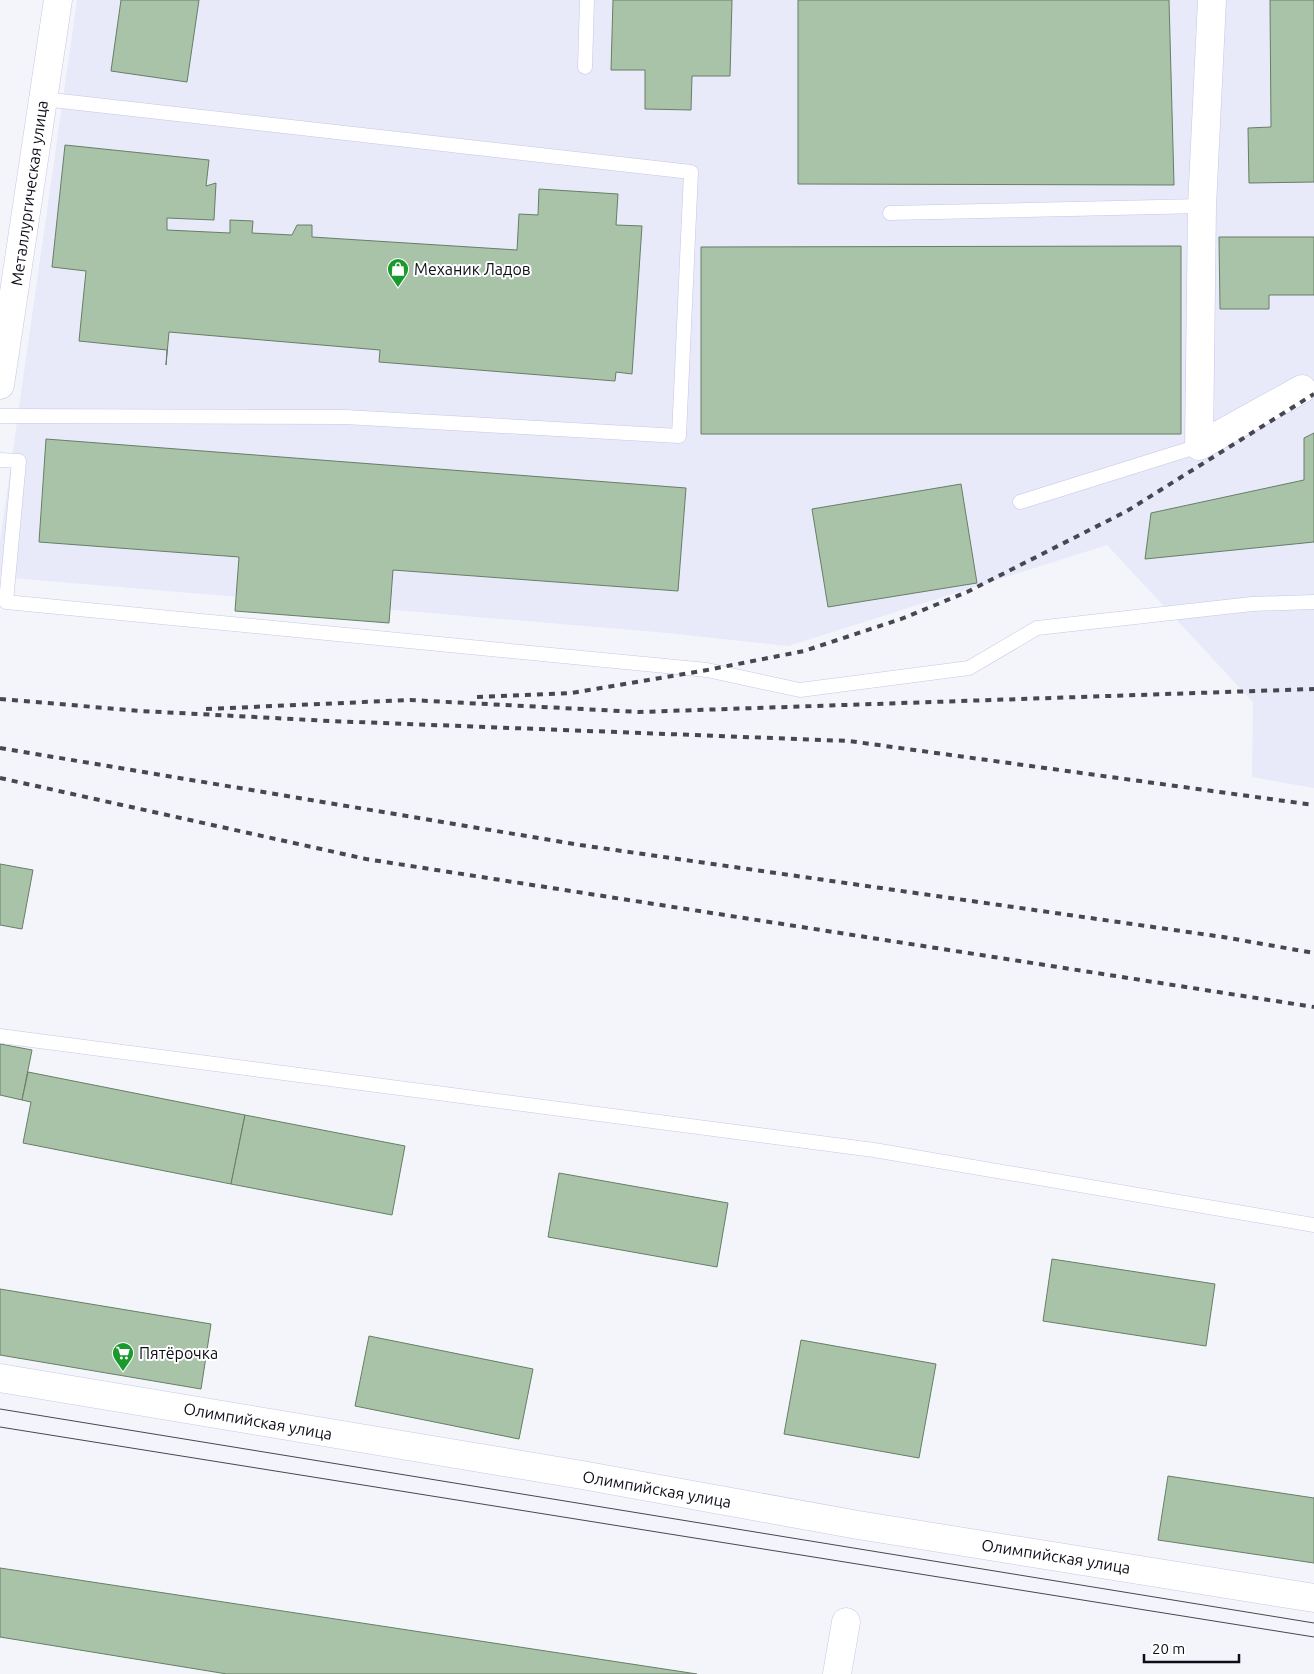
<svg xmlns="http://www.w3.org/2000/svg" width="1314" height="1674" font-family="Ubuntu,sans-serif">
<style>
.built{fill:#e8e9f9}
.building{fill:#a9c3a9;stroke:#667e66}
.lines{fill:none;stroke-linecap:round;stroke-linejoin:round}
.lane-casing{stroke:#c4c7e7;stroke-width:15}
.street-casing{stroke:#c4c7e7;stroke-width:29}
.lane{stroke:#fff;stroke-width:14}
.street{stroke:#fff;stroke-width:28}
.tram{stroke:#474751;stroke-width:1}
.rail{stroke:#474751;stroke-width:4;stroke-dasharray:6 6;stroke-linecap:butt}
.labels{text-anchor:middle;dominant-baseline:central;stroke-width:4;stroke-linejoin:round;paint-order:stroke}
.street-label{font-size:16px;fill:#0e0e19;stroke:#fff}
.poi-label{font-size:16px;fill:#0e0e19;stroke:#fff;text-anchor:start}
</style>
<rect width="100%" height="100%" fill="#f4f5fb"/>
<polygon class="built" points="77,0 1314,0 1314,788 1252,777 1253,702 1107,545 788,646 668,633 0,577 0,541"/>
<g class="building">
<polygon points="121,0 199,0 187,82 111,71"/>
<polygon points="613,0 732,0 730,76 692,76 691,110 645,109 645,70 611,70"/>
<polygon points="798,0 1169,0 1174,185 798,184"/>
<polygon points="1270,0 1314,0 1314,182 1249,183 1248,128 1271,127"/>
<polygon points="65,145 209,160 206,186 216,183 214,220 167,218 167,230 230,233 230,220 253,221 252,233 292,235 297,225 312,225 312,237 517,250 519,214 538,215 539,189 618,194 616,225 642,226 632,374 616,372 615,381 379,362 380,350 169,332 166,365 167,350 79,341 86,271 52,267"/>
<polygon points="1219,237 1314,237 1314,295 1269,295 1269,309 1220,309"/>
<polygon points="1181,246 1181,434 701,434 701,247"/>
<polygon points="1314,433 1314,542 1145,559 1151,513 1304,480 1304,438"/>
<polygon points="46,439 686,488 678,591 393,570 389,623 235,611 239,557 39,542"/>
<polygon points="961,484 977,583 828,607 812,509"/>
<polygon points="0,864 33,870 22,929 0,925"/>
<polygon points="0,1044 32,1050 22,1100 0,1095"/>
<polygon points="28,1072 245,1115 231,1184 23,1143 31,1102 22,1100"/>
<polygon points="245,1115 405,1146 392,1215 231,1184"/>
<polygon points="559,1173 728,1203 717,1267 548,1237"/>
<polygon points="1052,1259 1215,1284 1206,1346 1043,1321"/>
<polygon points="0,1289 211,1324 201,1389 0,1355"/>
<polygon points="369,1336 533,1369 519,1439 355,1406"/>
<polygon points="801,1340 936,1364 919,1458 784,1434"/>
<polygon points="1168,1476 1314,1498 1314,1563 1158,1540"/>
<polygon points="0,1568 697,1674 227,1674 0,1637"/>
</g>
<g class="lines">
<g class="lane-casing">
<g id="lane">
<polyline points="585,67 587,0"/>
<polyline points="890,213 1202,206"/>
<polyline points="0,416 345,417 679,436 691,172 43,99"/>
<polyline points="0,460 19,461 6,602 707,670 800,690 969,668 1037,628 1252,604 1314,602"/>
<polyline points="1020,502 1199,446"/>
<polyline points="0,1036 874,1150 1314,1225"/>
</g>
</g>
<g class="street-casing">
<g id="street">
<polyline points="1212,0 1202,206 1199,446 1302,389"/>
<polyline points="0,385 58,0"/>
<polyline points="0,1378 582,1475 858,1525 1314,1598"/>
<polyline points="837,1674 846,1622"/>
</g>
</g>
<use href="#lane" class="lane"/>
<use href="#street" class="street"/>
<g class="tram">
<polyline points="0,1409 1314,1623"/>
<polyline points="0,1427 1314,1637"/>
</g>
<g class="rail">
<polyline points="477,697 571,693 707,670 804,651 901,619 967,592 1127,511 1314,394"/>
<polyline points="0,699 141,711 330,721 849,741 1314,805"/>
<polyline points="206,709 410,700 639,712 1314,689"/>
<polyline points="0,748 580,845 1223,937 1314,953"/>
<polyline points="0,778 366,859 1314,1007"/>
</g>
</g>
<defs>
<g id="shop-pin" transform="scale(1.125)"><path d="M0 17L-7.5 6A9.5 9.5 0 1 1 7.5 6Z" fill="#1a992d" stroke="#fff"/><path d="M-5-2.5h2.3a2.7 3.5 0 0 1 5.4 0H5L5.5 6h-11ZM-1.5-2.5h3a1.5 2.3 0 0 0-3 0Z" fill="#fff"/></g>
<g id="supermarket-pin" transform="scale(1.125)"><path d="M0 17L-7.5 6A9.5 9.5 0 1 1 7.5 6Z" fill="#1a992d" stroke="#fff"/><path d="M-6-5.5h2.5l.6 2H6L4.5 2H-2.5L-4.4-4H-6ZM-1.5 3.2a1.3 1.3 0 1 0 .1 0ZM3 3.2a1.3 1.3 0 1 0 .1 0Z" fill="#fff"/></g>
</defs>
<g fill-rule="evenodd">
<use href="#shop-pin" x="398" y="269"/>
<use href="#supermarket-pin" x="123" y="1353"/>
</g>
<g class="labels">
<g class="street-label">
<text transform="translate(29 193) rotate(-82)">Металлургическая улица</text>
<text transform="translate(258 1421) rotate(10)">Олимпийская улица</text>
<text transform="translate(657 1489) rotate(10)">Олимпийская улица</text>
<text transform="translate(1056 1556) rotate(9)">Олимпийская улица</text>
</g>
<g class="poi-label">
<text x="414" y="269">Механик Ладов</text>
<text x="139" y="1353">Пятёрочка</text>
</g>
</g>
<path d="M1144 1654v8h95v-8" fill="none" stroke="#0e0e19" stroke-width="2.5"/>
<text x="1152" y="1654" font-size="15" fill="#0e0e19" stroke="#ffffff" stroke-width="4" paint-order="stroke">20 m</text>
</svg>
